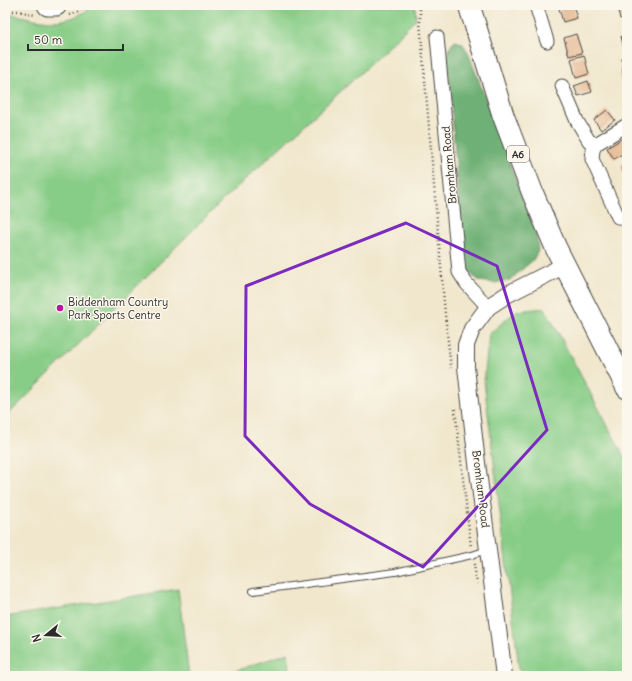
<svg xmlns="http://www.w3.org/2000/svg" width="632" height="681" font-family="Delius,sans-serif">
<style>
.green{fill:#88cd87;stroke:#5a7c59}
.forest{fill:#6eb074;stroke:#4c6e50}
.building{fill:#e6b993}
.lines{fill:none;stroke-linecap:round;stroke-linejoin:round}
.service-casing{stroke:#494743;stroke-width:8}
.minor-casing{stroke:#494743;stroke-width:15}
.tertiary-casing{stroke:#494743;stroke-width:18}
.trunk-casing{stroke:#494743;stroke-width:23}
.path{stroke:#494743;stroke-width:2.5;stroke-dasharray:1 3;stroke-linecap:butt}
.service{stroke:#fff;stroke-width:6}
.minor{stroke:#fff;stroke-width:13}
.tertiary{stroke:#fff;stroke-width:16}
.trunk{stroke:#fff;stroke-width:21}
.marked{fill:none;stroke:#7b2cbf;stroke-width:3;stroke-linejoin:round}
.poi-dot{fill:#b5179e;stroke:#fbf7ec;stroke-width:1.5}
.labels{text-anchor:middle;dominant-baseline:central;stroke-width:3;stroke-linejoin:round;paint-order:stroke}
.shield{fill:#fbf7ec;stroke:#696865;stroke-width:1}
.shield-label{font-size:10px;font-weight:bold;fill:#2b2b2b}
.street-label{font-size:11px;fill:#2b2b2b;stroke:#fbf7ec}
.poi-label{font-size:11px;fill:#2b2b2b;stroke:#fbf7ec;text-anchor:start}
</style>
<rect width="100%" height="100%" fill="#fbf7ec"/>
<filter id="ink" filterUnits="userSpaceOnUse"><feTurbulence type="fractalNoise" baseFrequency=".025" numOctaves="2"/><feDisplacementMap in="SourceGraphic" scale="8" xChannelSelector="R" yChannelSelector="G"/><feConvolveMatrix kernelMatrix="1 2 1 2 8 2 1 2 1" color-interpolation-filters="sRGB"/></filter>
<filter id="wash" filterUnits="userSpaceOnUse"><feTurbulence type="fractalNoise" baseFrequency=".012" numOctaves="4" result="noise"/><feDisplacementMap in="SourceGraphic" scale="16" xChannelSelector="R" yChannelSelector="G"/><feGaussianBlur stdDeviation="0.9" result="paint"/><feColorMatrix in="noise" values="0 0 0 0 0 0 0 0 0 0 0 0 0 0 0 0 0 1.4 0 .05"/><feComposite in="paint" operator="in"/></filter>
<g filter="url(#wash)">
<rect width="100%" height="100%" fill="#f1e7cd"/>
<g class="green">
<path d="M94,5H415L416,19L366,68L224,199L5,418V14C19,14 28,19 42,20C62,23 78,18 94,5Z"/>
<polygon points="545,308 627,462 627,676 520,676 484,381 489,334 516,311"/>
<polygon points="178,589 189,676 5,676 5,617"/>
<polygon points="288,653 291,676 220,676"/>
</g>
<path class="forest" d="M455,41L462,43L468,52L520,191L536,231L538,251L533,260L510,280L494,283L480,281L473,276L468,270L463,254L448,62C448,53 448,47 455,41Z"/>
<g id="blocks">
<g class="building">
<polygon points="558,5 573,5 577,18 563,22"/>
<polygon points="621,5 627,5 627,17 620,19 617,6"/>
<polygon points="576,34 582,53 569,56 564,38"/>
<polygon points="627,34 627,49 624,49 621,36"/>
<polygon points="584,55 589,74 576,78 571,59"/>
<polygon points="627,57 627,76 623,77 622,58"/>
<polygon points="588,81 592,92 578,96 574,86"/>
<polygon points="607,110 615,120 601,130 594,120"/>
<polygon points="623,138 627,145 627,151 614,159 607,148"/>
<polygon points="627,165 627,181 621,167"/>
</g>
</g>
</g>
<g filter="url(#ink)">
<use href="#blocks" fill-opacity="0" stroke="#494743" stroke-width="1"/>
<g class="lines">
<g class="service-casing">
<polyline id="service" points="253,591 395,572 472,555 487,550"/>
</g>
<g class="minor-casing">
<g id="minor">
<polyline points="536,5 547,41"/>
<polyline points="437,37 459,272 466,283 488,307"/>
<polyline points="562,86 577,121 589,141 596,144"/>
<polyline points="627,125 596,144 593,150 592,159 618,217 627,220"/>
</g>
</g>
<g class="tertiary-casing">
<polyline id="tertiary" points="504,676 477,463 466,367 466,345 472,329 488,307 508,294 565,265"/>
</g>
<g class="trunk-casing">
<g id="trunk">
<polyline points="48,5 56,5"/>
<polyline points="469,5 503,115 533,194 556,248 627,388"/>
</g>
</g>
<g class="path">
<polyline points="420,5 420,22 445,314 451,368"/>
<polyline points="5,11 18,11 35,15"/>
<polyline points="70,15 79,11 88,5"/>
<polyline points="455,409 471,547"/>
<polyline points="474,564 477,584"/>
</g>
<use href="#service" class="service"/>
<use href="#minor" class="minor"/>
<use href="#tertiary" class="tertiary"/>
<use href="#trunk" class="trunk"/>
</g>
</g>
<path class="marked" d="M406,223L497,266L547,430L423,567L310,504L245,436L246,286Z"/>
<circle class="poi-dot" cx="60" cy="308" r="4"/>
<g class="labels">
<rect class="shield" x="507" y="146" width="22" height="16" rx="3"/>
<g class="shield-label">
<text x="518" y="154">A6</text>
</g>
<g class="street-label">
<text transform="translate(449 165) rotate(-95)">Bromham Road</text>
<text transform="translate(481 489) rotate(83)">Bromham Road</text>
</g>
<g class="poi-label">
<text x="68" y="302">Biddenham Country<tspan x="68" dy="13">Park Sports Centre</tspan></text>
</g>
</g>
<rect width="632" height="681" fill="none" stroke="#fbf7ec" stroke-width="20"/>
<g transform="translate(46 635) rotate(252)" stroke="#fbf7ec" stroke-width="3" paint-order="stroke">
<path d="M0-3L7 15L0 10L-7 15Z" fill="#2b2b2b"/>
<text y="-6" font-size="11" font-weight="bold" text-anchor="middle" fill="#2b2b2b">N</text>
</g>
<path d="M28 44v6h95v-6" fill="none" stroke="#2b2b2b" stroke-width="2"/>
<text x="34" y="44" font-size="12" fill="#2b2b2b" stroke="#fbf7ec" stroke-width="3" paint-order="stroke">50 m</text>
</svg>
